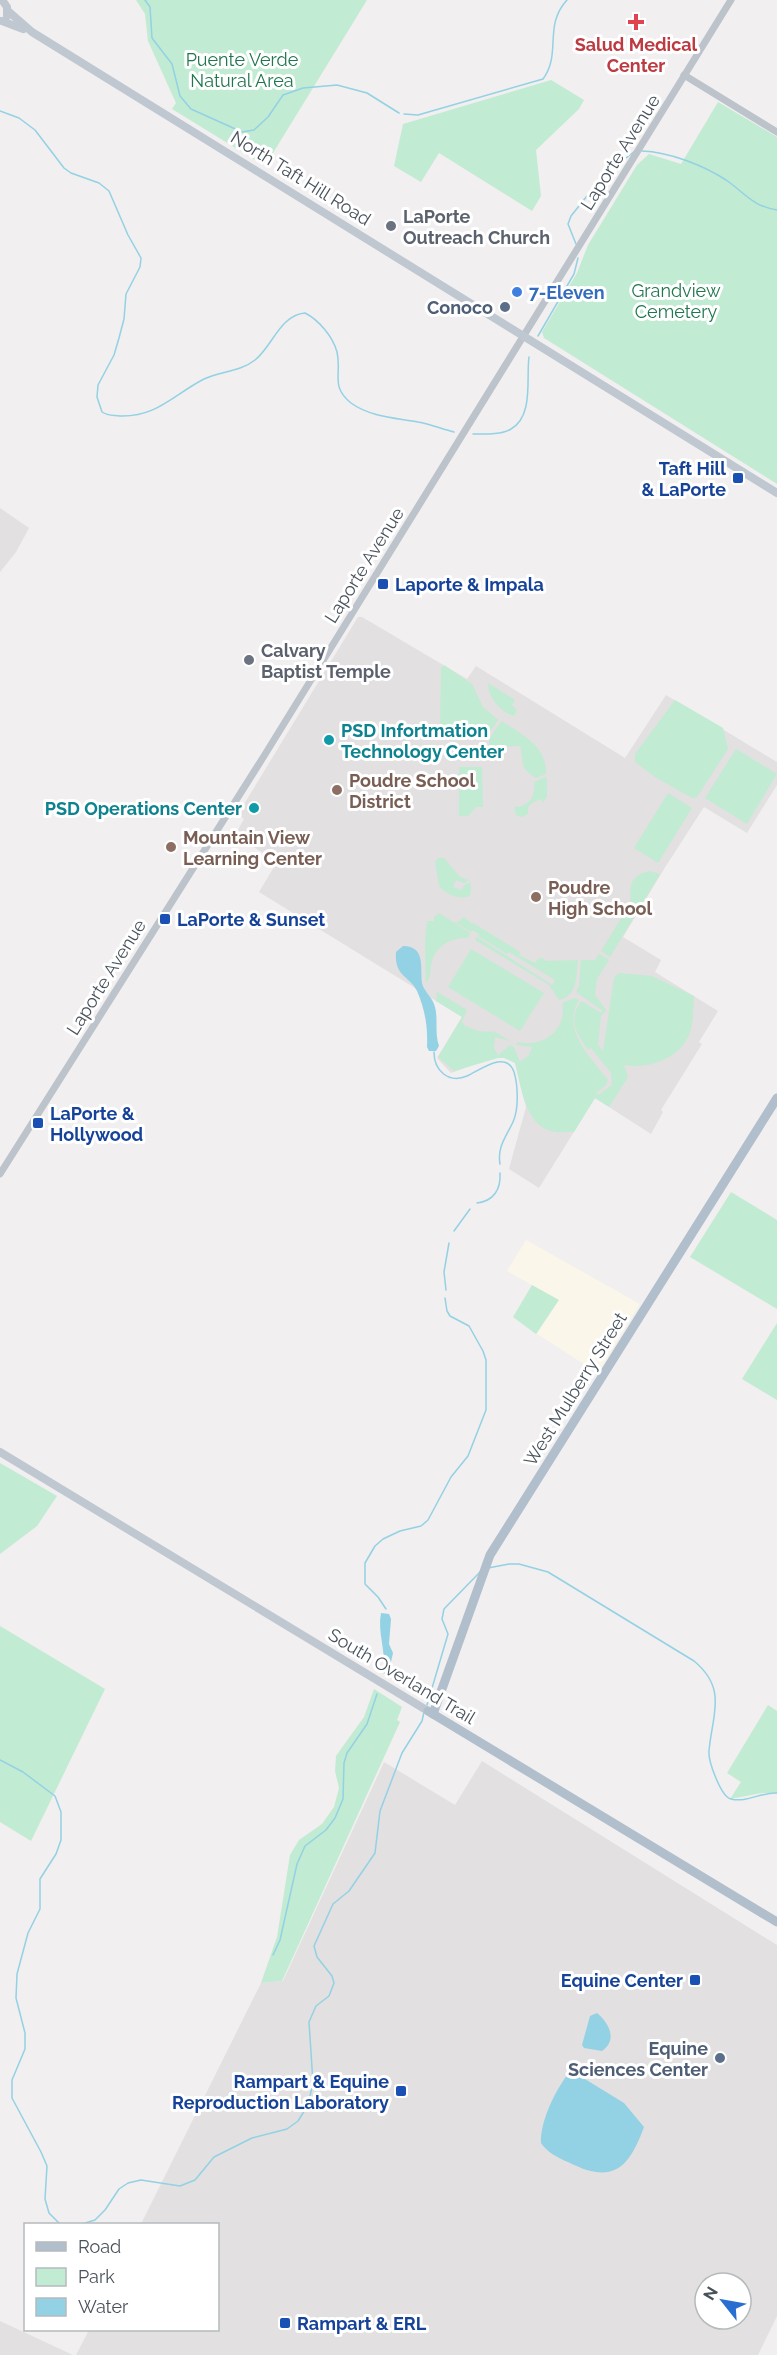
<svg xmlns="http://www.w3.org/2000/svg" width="777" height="2355" font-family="Raleway,sans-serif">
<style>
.commercial{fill:#faf6ea}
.education{fill:#e2e0e0;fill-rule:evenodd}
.green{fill:#c2ebd3}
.water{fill:#93d1e4}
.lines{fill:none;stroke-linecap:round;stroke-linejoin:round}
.stream{stroke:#93d1e4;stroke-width:1.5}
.tertiary{stroke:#bcc3cb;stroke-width:7}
.secondary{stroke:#bfc7d1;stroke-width:8}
.primary{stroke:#b1becb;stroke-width:9}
.health-dot{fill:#e0444e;stroke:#fff;stroke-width:2}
.worship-dot{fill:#6b7280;stroke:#fff;stroke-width:2}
.shop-dot{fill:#3f7fe0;stroke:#fff;stroke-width:2}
.service-dot{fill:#5c6f8a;stroke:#fff;stroke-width:2}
.transit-dot{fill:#1a4fb4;stroke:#fff;stroke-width:2}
.culture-dot{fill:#0f9aa8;stroke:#fff;stroke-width:2}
.education-dot{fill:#8d6e63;stroke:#fff;stroke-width:2}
.labels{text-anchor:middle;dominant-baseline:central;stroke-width:6;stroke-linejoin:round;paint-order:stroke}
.health-label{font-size:18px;font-weight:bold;fill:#be3a42;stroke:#fff}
.park-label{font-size:18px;fill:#20764d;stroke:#fff}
.street-label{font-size:18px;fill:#49525b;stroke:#fff}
.worship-label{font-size:18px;font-weight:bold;fill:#5b616d;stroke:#fff;text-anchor:start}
.shop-label{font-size:18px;font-weight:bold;fill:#366cbe;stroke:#fff;text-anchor:start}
.service-label{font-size:18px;font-weight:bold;fill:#4e5e75;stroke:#fff;text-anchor:end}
.transit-label{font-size:18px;font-weight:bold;fill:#164399;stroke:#fff;text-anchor:start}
.culture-label{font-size:18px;font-weight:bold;fill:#0d838f;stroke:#fff;text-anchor:start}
.education-label{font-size:18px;font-weight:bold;fill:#785e54;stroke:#fff;text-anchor:start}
</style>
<rect width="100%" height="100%" fill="#f1efef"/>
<polygon class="commercial" points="526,1240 640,1304 598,1373 537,1334 558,1300 507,1271"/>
<g class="education">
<polygon points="0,508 29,528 16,552 0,572"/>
<polygon points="358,617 362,617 467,679 476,666 625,758 666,695 777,762 777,785 747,833 704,807 664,869 623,937 661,960 655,972 718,1011 699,1042 702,1044 661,1110 663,1112 651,1134 595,1098 539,1188 509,1169 526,1107 515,1063 501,1055 451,1073 437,1058 462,1017 259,892 277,862 235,835 244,819 238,814"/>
<path d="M482,1761L777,1945V2316L758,2355H76L89,2330H218V2224H141L261,1983L283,1981L384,1762L455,1805ZM705,2283H741V2319H705Z"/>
<polygon points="0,2321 73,2355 0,2355"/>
</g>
<g class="green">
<polygon points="136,0 367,0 265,166 172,109 176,103 148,41 145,14"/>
<polygon points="551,80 584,100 579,109 536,150 541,196 532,211 439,153 421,182 394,166 403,124"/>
<polygon points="718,102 777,137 777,484 544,338 542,332 577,273 588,245 637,165 649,154 681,164"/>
<polygon points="444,665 472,684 483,707 498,720 486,738 463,738 462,730 440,731 441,668"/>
<path d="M488,683L515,700L512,705L517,710L514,716C500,712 488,697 488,683Z"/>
<polygon points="675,700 723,728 728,749 697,797 692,798 655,777 635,762 635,754"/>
<path d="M501,721C522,734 547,746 546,774L536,778C517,766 525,764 520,746L489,747V739Z"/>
<polygon points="736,749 777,774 747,824 705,798"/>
<polygon points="459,767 482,767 483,807 476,807 468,816 459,816"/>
<path d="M544,777L547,779V796L543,803L541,799L532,803L528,807V814L522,817L516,815L514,807C529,807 536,796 534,782L543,778V780Z"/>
<polygon points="668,793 692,808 658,863 634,848"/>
<path d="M438,858H444L460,877L469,880L464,883L456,880L453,887L462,890L464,885L471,882L470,896C458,900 447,895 439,886L435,862Z"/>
<path d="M649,871L660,874L610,957L601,951L625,912L631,911C631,891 625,877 649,871Z"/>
<path d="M439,913L470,933L468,938C450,937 434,947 431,965C430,973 431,976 426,983L425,942L427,921H434V917Z"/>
<path d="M464,917L472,924L473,923L520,952L519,955L535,963L538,959L543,958L546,961L578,960C576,976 578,996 559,1000L549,985L475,940L477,937L552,985L555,980L509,952L507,954L478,936L479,934L473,930L471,932L454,922H458Z"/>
<polygon points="471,949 544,993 520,1031 448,987"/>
<path d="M599,954L609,960L597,979L595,995L606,1010L601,1016L598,1045L603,1051L614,978L619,973L652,976L694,996C693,1009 694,1025 688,1037C677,1060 647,1069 624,1065L628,1077L609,1107L595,1098L574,1132C568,1131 561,1133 555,1132C525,1128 521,1085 515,1063L504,1058H498L454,1071L438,1057L462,1017L436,1001L437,992L467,1010L462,1022L465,1026L478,1031L495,1032L510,1041L495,1037L494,1048L498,1055L510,1045L514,1047L520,1062L529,1055L532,1047L516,1045L518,1042C542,1048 568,1030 562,1003L575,998L579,1000C561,1030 590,1056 608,1080L606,1085L596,1093L598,1095L612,1085L611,1073L591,1048L588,1050C576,1034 568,1019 581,1001L601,1013L603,1011L576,992L579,986L581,960H595Z"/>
<polygon points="731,1192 777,1220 777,1309 690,1257"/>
<polygon points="532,1285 559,1300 536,1334 513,1317"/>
<polygon points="777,1323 777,1400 742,1379"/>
<polygon points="0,1463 57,1496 37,1526 0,1554"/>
<polygon points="0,1626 105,1689 31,1841 0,1822"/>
<polygon points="374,1689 402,1707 397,1720 400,1722 282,1981 261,1983 277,1937 290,1855 299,1840 322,1824 334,1807 339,1788 335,1771 336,1756 364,1717"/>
<polygon points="768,1705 777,1711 777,1793 762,1793 730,1799 741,1782 727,1773"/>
</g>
<g class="water">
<path d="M403,946C426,946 420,968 422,983C423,990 431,996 434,1004C439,1017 434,1032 439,1046L436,1051H429L427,1047C428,1027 425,1009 417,991C410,976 394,977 396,952Z"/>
<path d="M381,1613L389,1614L391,1619L389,1644L393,1653L388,1675L383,1673C387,1652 377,1633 381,1613Z"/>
<path d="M597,2013C609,2023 618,2040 602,2051L584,2048L582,2045L590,2016Z"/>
<path d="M568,2074L580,2076L624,2103L644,2127C628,2171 611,2184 568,2162C558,2158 547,2152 541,2143C540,2122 555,2091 568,2074Z"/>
</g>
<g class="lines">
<g class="stream">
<polyline points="145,0 150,7 152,38 172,64 180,96 191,109 242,132 254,130 268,117 283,95 303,88 337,85 367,93 399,113"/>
<path d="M0,111L19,118L35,130L64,168L71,173L99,183L109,191L128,235L141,258L140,267L126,294L124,319L119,338L114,355L98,385L97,397L102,412C108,416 113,415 120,416C157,417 173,395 204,379C220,371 240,372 255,360C272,347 280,315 305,313C319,320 333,337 337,352C342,374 330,386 351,403C370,417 397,418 418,422C430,424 442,429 454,432"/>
<path d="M404,114L418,115L543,79C562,53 543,26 567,0"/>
<path d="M642,151C669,152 703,165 726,180C745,193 752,206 777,210"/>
<polyline points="576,244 568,224 571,216 603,176 635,151"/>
<polyline points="538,336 574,274 578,258"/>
<path d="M473,434C484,434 501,435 511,429C534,416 526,378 529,357"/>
<path d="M434,1052C434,1070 448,1084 467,1076C479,1071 506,1049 514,1072C518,1085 519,1109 513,1122C506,1137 497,1147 500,1164"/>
<path d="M477,1203C494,1201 501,1189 500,1173"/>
<polyline points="454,1231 470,1209"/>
<polyline points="446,1290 444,1272 449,1243"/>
<path d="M488,1568L509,1564H519L548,1572L694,1661C728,1689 712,1715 709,1751C708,1761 721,1797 731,1799C746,1803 762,1792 777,1793"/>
<polyline points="386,1609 378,1597 365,1584 365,1563 375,1546 383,1539 400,1531 421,1526 428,1520 451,1477 468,1456 486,1410 486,1360 483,1351 469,1326 450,1316 447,1311 445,1298"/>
<polyline points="427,1705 448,1634 442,1619 444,1609 481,1571"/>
<polyline points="0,1760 23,1772 55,1796 61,1812 61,1840 56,1854 40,1879 40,1909 28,1933 17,1974 16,1998 25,2033 25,2049 12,2080 12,2098 41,2152 47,2166 45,2199 49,2213 60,2224 66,2224"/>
<polyline points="273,1955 280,1940 297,1864 305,1846 326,1830 335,1818 343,1799 344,1763 347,1753 367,1724 377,1694"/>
<polyline points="82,2224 95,2220 105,2210 119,2189 128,2183 141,2180 180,2186 195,2180 214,2157 252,2138 287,2129 298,2121 308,2105 313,2083 309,2022 316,2006 329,1996 334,1983 332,1976 317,1957 314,1946 333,1904 349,1891 375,1853 380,1811 402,1753 422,1721 424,1712"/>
</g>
<g class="tertiary">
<polyline points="684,75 777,132"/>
<polyline points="0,1174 264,756 731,0"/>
</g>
<g class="secondary">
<polyline points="2,0 7,7 7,16"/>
<polyline points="8,11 32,32 777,493"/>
<polyline points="2,21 23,29"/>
<polyline points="0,1452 428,1711"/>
</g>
<g class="primary">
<polyline points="428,1711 777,1922"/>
<polyline points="433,1714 490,1555 777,1098"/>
</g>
</g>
<path class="health-dot" d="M633 13h6v6h6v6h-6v6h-6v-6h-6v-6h6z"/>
<g class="worship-dot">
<circle cx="391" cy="226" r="6"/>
<circle cx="249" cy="660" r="6"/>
</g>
<circle class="shop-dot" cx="517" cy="292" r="6"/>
<g class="service-dot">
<circle cx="505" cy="307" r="6"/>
<circle cx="720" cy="2058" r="6"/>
</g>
<g class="transit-dot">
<rect x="732" y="472" width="12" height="12" rx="3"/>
<rect x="377" y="578" width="12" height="12" rx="3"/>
<rect x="159" y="913" width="12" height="12" rx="3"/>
<rect x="32" y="1117" width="12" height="12" rx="3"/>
<rect x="689" y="1974" width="12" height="12" rx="3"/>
<rect x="395" y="2085" width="12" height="12" rx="3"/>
<rect x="279" y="2317" width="12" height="12" rx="3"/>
</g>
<g class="culture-dot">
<circle cx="329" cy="740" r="6"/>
<circle cx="254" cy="808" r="6"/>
</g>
<g class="education-dot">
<circle cx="337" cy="790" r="6"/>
<circle cx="171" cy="847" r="6"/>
<circle cx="536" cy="897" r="6"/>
</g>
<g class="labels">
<g class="health-label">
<text x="636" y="44">Salud Medical<tspan x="636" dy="21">Center</tspan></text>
</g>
<g class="park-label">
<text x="242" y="59">Puente Verde<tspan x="242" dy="21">Natural Area</tspan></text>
<text x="676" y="290">Grandview<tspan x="676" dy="21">Cemetery</tspan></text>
</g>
<g class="street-label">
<text transform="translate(620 152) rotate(-58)">Laporte Avenue</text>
<text transform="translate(301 178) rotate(32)">North Taft Hill Road</text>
<text transform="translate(364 565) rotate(-58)">Laporte Avenue</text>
<text transform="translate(106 977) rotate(-58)">Laporte Avenue</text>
<text transform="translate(575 1389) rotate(-58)">West Mulberry Street</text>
<text transform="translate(402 1676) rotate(31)">South Overland Trail</text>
</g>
<g class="worship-label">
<text x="403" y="216">LaPorte<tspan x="403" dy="21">Outreach Church</tspan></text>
<text x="261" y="650">Calvary<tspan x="261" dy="21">Baptist Temple</tspan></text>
</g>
<g class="shop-label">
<text x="529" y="292">7-Eleven</text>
</g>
<g class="service-label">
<text x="493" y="307">Conoco</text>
<text x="708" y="2048">Equine<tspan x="708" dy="21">Sciences Center</tspan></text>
</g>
<g class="transit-label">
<text x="726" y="468" text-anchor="end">Taft Hill<tspan x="726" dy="21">&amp; LaPorte</tspan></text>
<text x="395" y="584">Laporte &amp; Impala</text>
<text x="177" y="919">LaPorte &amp; Sunset</text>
<text x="50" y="1113">LaPorte &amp;<tspan x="50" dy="21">Hollywood</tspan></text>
<text x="683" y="1980" text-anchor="end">Equine Center</text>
<text x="389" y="2081" text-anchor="end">Rampart &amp; Equine<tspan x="389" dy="21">Reproduction Laboratory</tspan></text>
<text x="297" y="2323">Rampart &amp; ERL</text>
</g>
<g class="culture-label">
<text x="341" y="730">PSD Infortmation<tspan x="341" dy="21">Technology Center</tspan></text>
<text x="242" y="808" text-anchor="end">PSD Operations Center</text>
</g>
<g class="education-label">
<text x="349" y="780">Poudre School<tspan x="349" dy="21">District</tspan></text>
<text x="183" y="837">Mountain View<tspan x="183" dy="21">Learning Center</tspan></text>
<text x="548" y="887">Poudre<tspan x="548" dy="21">High School</tspan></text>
</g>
</g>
<rect x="24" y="2223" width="195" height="108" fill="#ffffff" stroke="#b6babd" stroke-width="1.5"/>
<rect x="36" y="2242" width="30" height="9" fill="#b1becb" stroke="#b6babd" stroke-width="1.5"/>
<text x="78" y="2253" font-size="18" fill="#49525b">Road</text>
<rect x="36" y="2268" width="30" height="18" fill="#c2ebd3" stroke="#b6babd" stroke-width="1.5"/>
<text x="78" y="2283" font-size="18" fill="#49525b">Park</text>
<rect x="36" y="2298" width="30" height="18" fill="#93d1e4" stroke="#b6babd" stroke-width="1.5"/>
<text x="78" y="2313" font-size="18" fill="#49525b">Water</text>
<g transform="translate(723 2301) rotate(301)"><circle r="28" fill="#ffffff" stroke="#b6babd" stroke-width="1.5"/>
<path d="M0-4.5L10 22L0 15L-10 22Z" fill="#296fd1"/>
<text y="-9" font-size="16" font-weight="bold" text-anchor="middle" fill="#49525b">N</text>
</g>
</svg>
